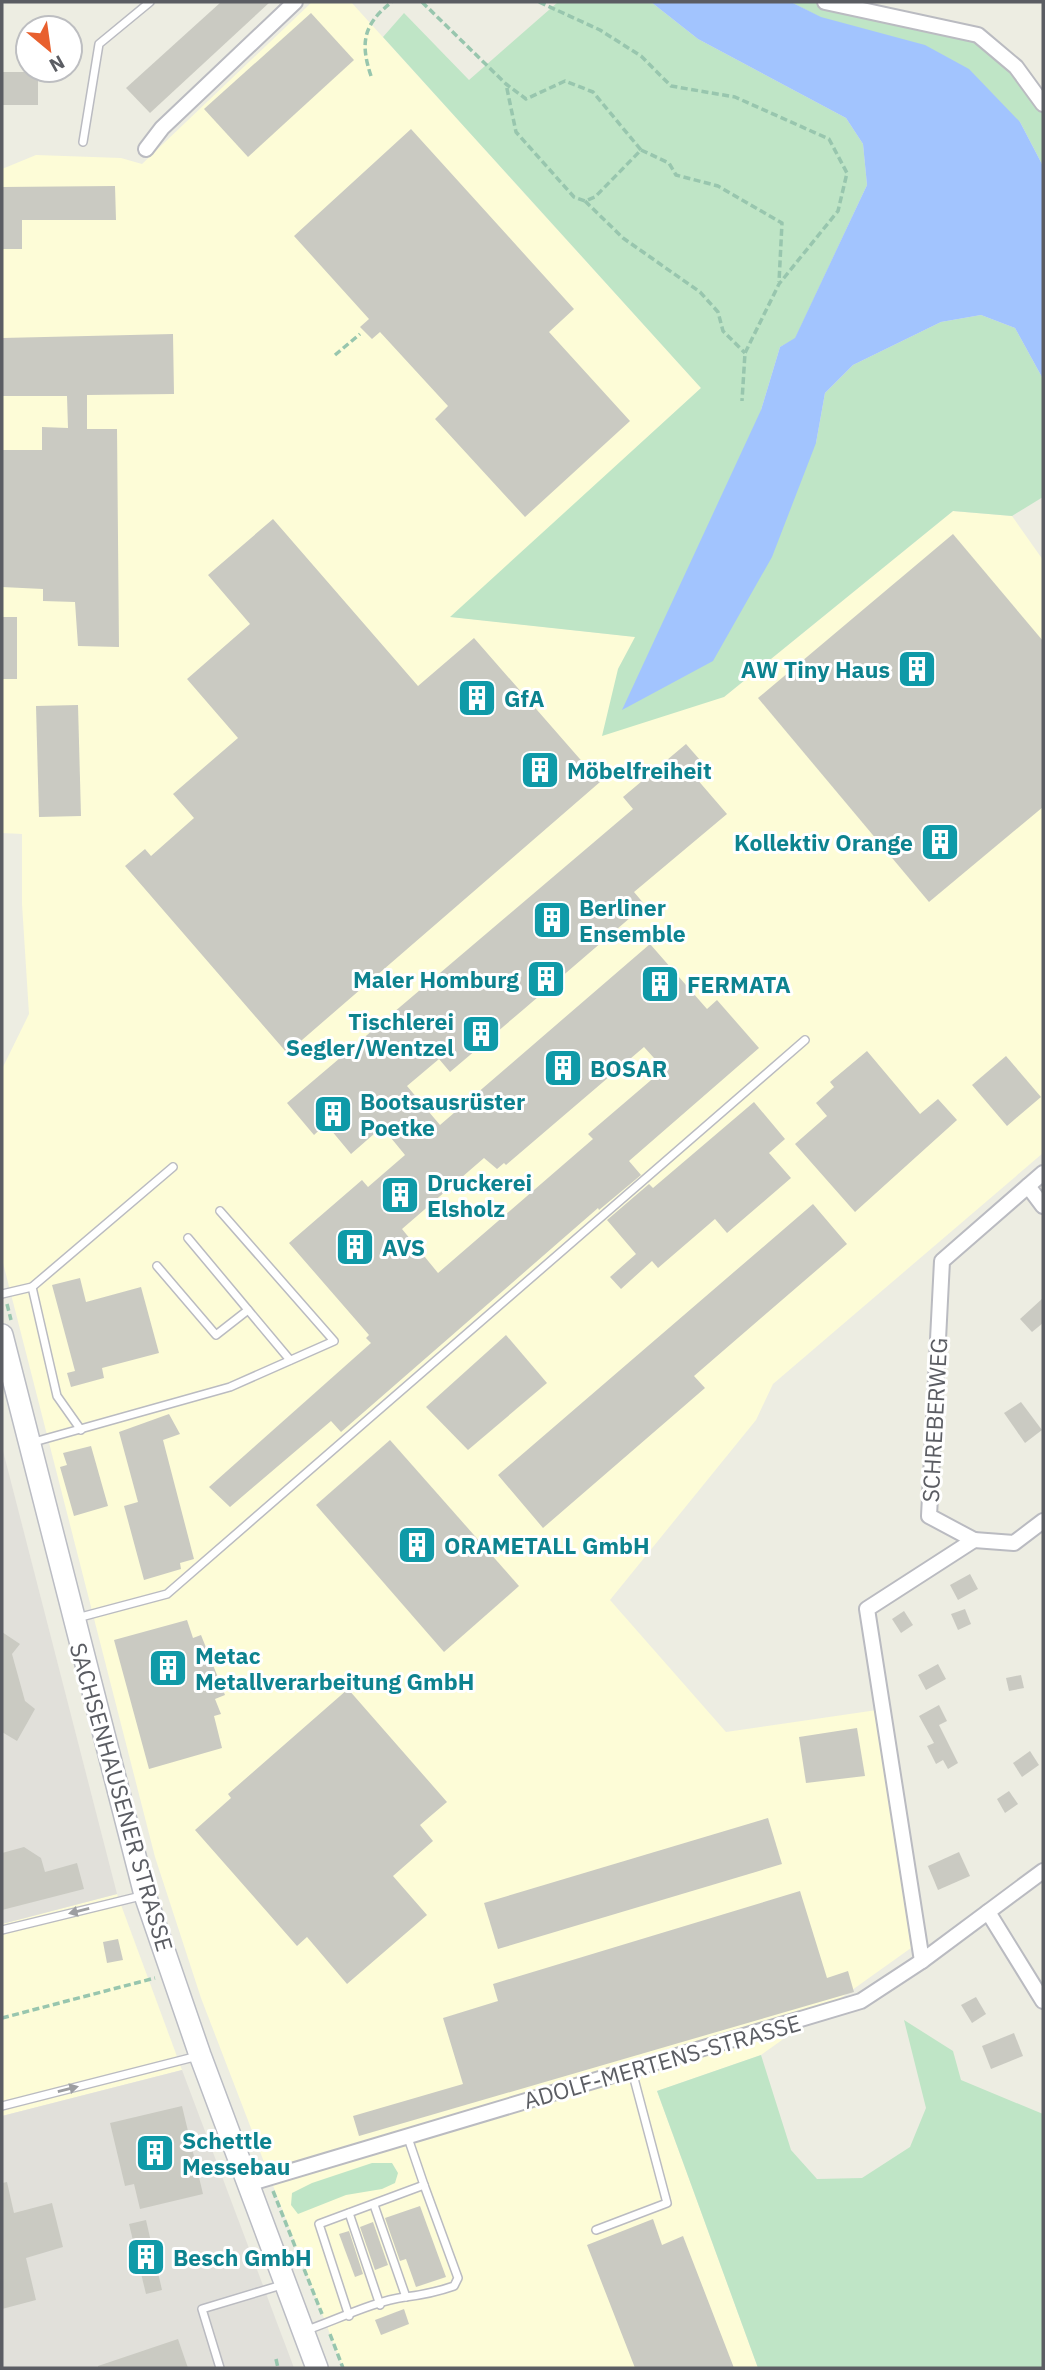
<svg xmlns="http://www.w3.org/2000/svg" width="1045" height="2370" font-family="'IBM Plex Sans',sans-serif">
<style>
.commercial{fill:#fdfcd7}
.industrial{fill:#e1e0da}
.green{fill:#bfe5c6}
.water{fill:#a2c4fe}
.building{fill:#cacac2;fill-rule:evenodd}
.lines{fill:none;stroke-linecap:round;stroke-linejoin:round}
.service-casing{stroke:#babbc1;stroke-width:10}
.minor-casing{stroke:#babbc1;stroke-width:18}
.secondary-casing{stroke:#bbbdc4;stroke-width:24}
.path{stroke:#98c6ae;stroke-width:3.5;stroke-dasharray:7 3.5;stroke-linecap:butt}
.service{stroke:#fff;stroke-width:7}
.minor{stroke:#fff;stroke-width:14}
.secondary{stroke:#fff;stroke-width:21}
.oneway{fill:#9d9ea1}
.labels{text-anchor:middle;dominant-baseline:central;stroke-width:6;stroke-linejoin:round;paint-order:stroke}
.culture-label{font-size:23px;font-weight:bold;fill:#0d838f;stroke:#fff;text-anchor:start}
.street-label{font-size:23px;fill:#5b5d63;stroke:#fff}
</style>
<rect width="100%" height="100%" fill="#edede2"/>
<g class="commercial">
<polygon points="312,2 351,2 701,388 452,617 636,637 618,669 724,697 953,511 1012,516 1043,560 1043,1153 773,1384 756,1420 610,1600 726,1732 877,1710 911,1948 761,2055 657,2091 758,2368 343,2368 201,1998 155,1857 2,1259 2,1069 29,1014 22,904 22,834 2,833 2,169 36,155 121,158 142,164"/>
<polygon points="117,1894 182,2070 2,2116 2,1924"/>
</g>
<g class="industrial">
<polygon points="2,1447 117,1894 2,1924"/>
<polygon points="182,2070 294,2368 2,2368 2,2116"/>
</g>
<g class="green">
<polygon points="558,2 651,2 698,39 846,118 863,144 867,185 795,339 780,347 761,410 816,443 825,393 853,365 941,322 981,315 1015,328 1043,379 1043,497 1012,516 953,511 724,697 602,736 618,669 635,637 450,617 701,388 383,37 404,13 469,80"/>
<polygon points="791,2 825,2 978,35 1043,104 1043,166 1020,122"/>
<polygon points="904,2020 953,2051 961,2080 1043,2114 1043,2368 758,2368 657,2091 761,2055 791,2150 817,2179 862,2178 910,2147 926,2108"/>
<polygon points="372,2163 392,2163 398,2173 395,2183 382,2189 346,2195 298,2214 291,2205 292,2193 312,2183"/>
</g>
<polygon class="water" points="651,2 791,2 821,17 925,45 969,69 1020,122 1043,166 1043,379 1015,328 981,315 941,322 853,365 825,393 816,443 772,557 713,661 622,710 761,410 780,347 795,338 867,185 863,144 846,118 698,39"/>
<g class="building">
<polygon points="221,2 270,2 150,113 126,88"/>
<polygon points="311,13 354,60 248,157 204,109"/>
<rect x="2" y="72" width="36" height="33"/>
<polygon points="411,129 574,309 549,332 630,421 525,517 435,419 448,406 380,332 372,339 360,327 369,319 294,236"/>
<polygon points="115,186 116,220 22,220 22,249 2,249 2,187"/>
<polygon points="173,334 174,394 87,395 87,429 117,429 119,647 78,646 75,602 43,601 43,589 2,587 2,450 42,450 42,427 68,428 67,396 2,396 2,338"/>
<polygon points="273,519 418,686 474,638 600,782 287,1053 125,866 145,849 151,856 194,818 173,794 238,738 187,679 250,624 208,575"/>
<polygon points="953,534 1043,641 1043,807 929,902 758,698"/>
<rect x="2" y="617" width="15" height="62"/>
<polygon points="78,705 81,816 39,817 36,706"/>
<path d="M686,744L707,768L696,778L727,814L634,892L645,905L524,1009L450,1072L439,1059L407,1086L440,1125L650,944L707,1009L717,1000L759,1048L629,1161L641,1175L599,1210L598,1208L341,1432L331,1421L230,1507L209,1487L371,1343L366,1338L369,1335L289,1243L362,1180L368,1187L405,1155L382,1127L351,1154L326,1124L314,1135L287,1103L633,809L623,797ZM644,1047L664,1069L588,1134L593,1139L438,1273L402,1229L484,1158L497,1169L504,1163L506,1165Z"/>
<polygon points="867,1051 920,1114 938,1099 957,1120 855,1212 795,1144 827,1116 816,1103 834,1087 830,1082"/>
<polygon points="1006,1056 1041,1097 1007,1126 972,1085"/>
<polygon points="754,1102 785,1139 769,1153 791,1178 727,1233 715,1219 658,1268 652,1261 621,1289 610,1277 636,1254 607,1220 649,1184 653,1188"/>
<polygon points="813,1204 847,1244 694,1376 705,1388 543,1528 498,1475"/>
<polygon points="80,1278 86,1302 141,1287 159,1353 102,1368 104,1378 71,1387 67,1373 75,1371 52,1285"/>
<polygon points="1043,1298 1043,1323 1032,1332 1020,1319"/>
<polygon points="506,1335 547,1383 468,1450 426,1407"/>
<polygon points="1021,1402 1042,1430 1025,1443 1004,1413"/>
<polygon points="169,1414 180,1434 163,1440 194,1559 180,1563 181,1569 144,1580 124,1506 138,1502 119,1432"/>
<polygon points="390,1440 519,1586 444,1652 316,1505"/>
<polygon points="91,1446 108,1506 74,1516 60,1467 67,1465 63,1453"/>
<polygon points="970,1574 978,1589 958,1600 950,1585"/>
<polygon points="965,1609 971,1624 958,1630 951,1614"/>
<polygon points="904,1611 913,1625 901,1633 892,1619"/>
<polygon points="187,1620 193,1638 201,1635 225,1695 215,1699 221,1714 214,1716 222,1748 149,1769 114,1640"/>
<polygon points="2,1632 20,1644 12,1654 25,1701 35,1709 17,1741 2,1732"/>
<polygon points="938,1664 946,1679 926,1690 918,1675"/>
<polygon points="1021,1675 1024,1688 1009,1691 1006,1678"/>
<polygon points="348,1689 447,1802 420,1825 433,1841 393,1876 427,1915 347,1984 307,1937 297,1946 195,1830 231,1798 228,1794"/>
<polygon points="939,1705 947,1721 939,1725 958,1763 948,1769 943,1760 936,1764 927,1746 934,1743 919,1716"/>
<polygon points="857,1728 865,1776 806,1783 799,1737"/>
<polygon points="1030,1751 1039,1765 1022,1777 1013,1763"/>
<polygon points="1009,1791 1018,1804 1005,1813 997,1799"/>
<polygon points="768,1818 782,1864 498,1949 484,1903"/>
<polygon points="24,1847 41,1858 45,1872 77,1863 84,1889 2,1910 2,1853"/>
<polygon points="959,1852 970,1876 938,1890 928,1866"/>
<polygon points="800,1891 827,1978 848,1971 854,1992 359,2136 353,2116 463,2084 443,2018 498,2001 493,1984"/>
<polygon points="118,1939 123,1960 107,1963 103,1942"/>
<polygon points="976,1997 986,2014 972,2023 961,2005"/>
<polygon points="1014,2033 1023,2056 991,2069 982,2046"/>
<polygon points="182,2106 203,2194 140,2209 134,2184 125,2186 110,2123"/>
<polygon points="7,2182 14,2213 52,2203 63,2247 26,2258 36,2300 2,2309 2,2183"/>
<polygon points="420,2206 446,2277 416,2287 406,2259 400,2261 385,2218"/>
<polygon points="653,2219 662,2245 683,2236 734,2368 635,2368 587,2245"/>
<polygon points="146,2220 162,2290 146,2294 129,2224"/>
<polygon points="373,2222 388,2265 375,2270 360,2227"/>
<polygon points="349,2231 363,2274 355,2277 339,2234"/>
<polygon points="404,2309 409,2324 381,2335 375,2320"/>
<polygon points="178,2339 188,2368 98,2368 98,2366"/>
</g>
<g class="lines">
<g class="service-casing">
<g id="service">
<polyline points="83,142 99,44 150,2"/>
<polyline points="188,1238 290,1360"/>
<polyline points="157,1266 216,1335 248,1310"/>
<polyline points="32,1287 57,1396 81,1430"/>
<polyline points="2,1294 32,1287 173,1167"/>
<polyline points="34,1442 230,1387 334,1341 220,1211"/>
<polyline points="77,1618 167,1594 805,1040"/>
<polyline points="2,1930 141,1896"/>
<polyline points="2,2106 198,2056"/>
<polyline points="374,2205 406,2297"/>
<polyline points="349,2213 380,2305"/>
<polyline points="596,2230 667,2203 632,2071"/>
<polyline points="349,2316 319,2224 424,2185 407,2135"/>
<path d="M304,2331C334,2321 374,2301 405,2297C422,2295 437,2292 454,2286L458,2278L424,2185"/>
<polyline points="220,2368 202,2309 285,2284"/>
</g>
</g>
<g class="minor-casing">
<g id="minor">
<polyline points="825,2 978,35 1016,67 1043,104"/>
<polyline points="146,149 162,128 295,2"/>
<polyline points="1028,1186 1043,1206"/>
<polyline points="974,1540 1014,1543 1043,1521"/>
<polyline points="988,1912 1043,2001"/>
<polyline points="922,1961 867,1609 974,1540 929,1516 942,1261 1043,1173"/>
<polyline points="248,2184 861,2001 922,1961 1043,1871"/>
</g>
</g>
<g class="secondary-casing">
<polyline id="secondary" points="2,1335 145,1895 200,2055 317,2368"/>
</g>
<g class="path">
<polyline points="422,2 506,84 526,99 565,81 593,92 641,150 595,197 585,201 574,197 516,132 506,84"/>
<polyline points="539,2 600,30 641,56 671,86 735,97 829,139 847,173 838,211 779,284 745,353 742,401"/>
<path d="M371,76C360,43 363,24 392,2"/>
<polyline points="641,150 669,163 676,175 718,186 782,223 779,282"/>
<polyline points="585,201 623,238 700,292 718,312 723,331 745,353"/>
<polyline points="335,355 360,334"/>
<polyline points="7,1304 11,1320"/>
<polyline points="2,2018 155,1978"/>
<polyline points="273,2191 322,2314"/>
<polyline points="330,2334 343,2368"/>
<polyline points="276,2359 278,2368"/>
</g>
<use href="#service" class="service"/>
<use href="#minor" class="minor"/>
<use href="#secondary" class="secondary"/>
</g>
<defs><path id="oneway-solid" d="M-6-.8H1V-3.2L6.5 0L1 3.2V.8H-6Z" transform="scale(1.75)"/></defs>
<g class="oneway">
<use href="#oneway-solid" transform="translate(79 1911) rotate(166)"/>
<use href="#oneway-solid" transform="translate(68 2089) rotate(-14)"/>
</g>
<defs>
<g id="building-square" transform="scale(2.0125)"><rect x="-9" y="-9" width="18" height="18" rx="4" fill="#0f9aa8" stroke="#fff"/><path d="M-4-6H4V6H1V3H-1V6H-4ZM-2.5-4.3h1.7v1.8h-1.7ZM.8-4.3h1.7v1.8H.8ZM-2.5-1h1.7V.8h-1.7ZM.8-1h1.7V.8H.8Z" fill="#fff"/></g>
</defs>
<g fill-rule="evenodd">
<use href="#building-square" x="917" y="669"/>
<use href="#building-square" x="477" y="698"/>
<use href="#building-square" x="540" y="770"/>
<use href="#building-square" x="940" y="842"/>
<use href="#building-square" x="552" y="920"/>
<use href="#building-square" x="546" y="979"/>
<use href="#building-square" x="660" y="984"/>
<use href="#building-square" x="481" y="1034"/>
<use href="#building-square" x="563" y="1068"/>
<use href="#building-square" x="333" y="1114"/>
<use href="#building-square" x="400" y="1195"/>
<use href="#building-square" x="355" y="1247"/>
<use href="#building-square" x="417" y="1545"/>
<use href="#building-square" x="168" y="1668"/>
<use href="#building-square" x="155" y="2153"/>
<use href="#building-square" x="146" y="2257"/>
</g>
<g class="labels">
<g class="culture-label">
<text x="890" y="669" text-anchor="end">AW Tiny Haus</text>
<text x="504" y="698">GfA</text>
<text x="567" y="770">Möbelfreiheit</text>
<text x="913" y="842" text-anchor="end">Kollektiv Orange</text>
<text x="579" y="907">Berliner<tspan x="579" dy="26">Ensemble</tspan></text>
<text x="519" y="979" text-anchor="end">Maler Homburg</text>
<text x="687" y="984">FERMATA</text>
<text x="454" y="1021" text-anchor="end">Tischlerei<tspan x="454" dy="26">Segler/Wentzel</tspan></text>
<text x="590" y="1068">BOSAR</text>
<text x="360" y="1101">Bootsausrüster<tspan x="360" dy="26">Poetke</tspan></text>
<text x="427" y="1182">Druckerei<tspan x="427" dy="26">Elsholz</tspan></text>
<text x="382" y="1247">AVS</text>
<text x="444" y="1545">ORAMETALL GmbH</text>
<text x="195" y="1655">Metac<tspan x="195" dy="26">Metallverarbeitung GmbH</tspan></text>
<text x="182" y="2140">Schettle<tspan x="182" dy="26">Messebau</tspan></text>
<text x="173" y="2257">Besch GmbH</text>
</g>
<g class="street-label">
<text transform="translate(934 1420) rotate(-87)">SCHREBERWEG</text>
<text transform="translate(122 1797) rotate(74)">SACHSENHAUSENER STRASSE</text>
<text transform="translate(662 2061) rotate(-16)">ADOLF-MERTENS-STRASSE</text>
</g>
</g>
<rect width="1045" height="2370" fill="none" stroke="#5b5d63" stroke-width="7"/>
<g transform="translate(49 49) rotate(151)"><circle r="33" fill="#ffffff" stroke="#bdbec1" stroke-width="2"/>
<path d="M0-5L12 26L0 18L-12 26Z" fill="#e8602e"/>
<text y="-10" font-size="19" font-weight="bold" text-anchor="middle" fill="#5b5d63">N</text>
</g>
</svg>
